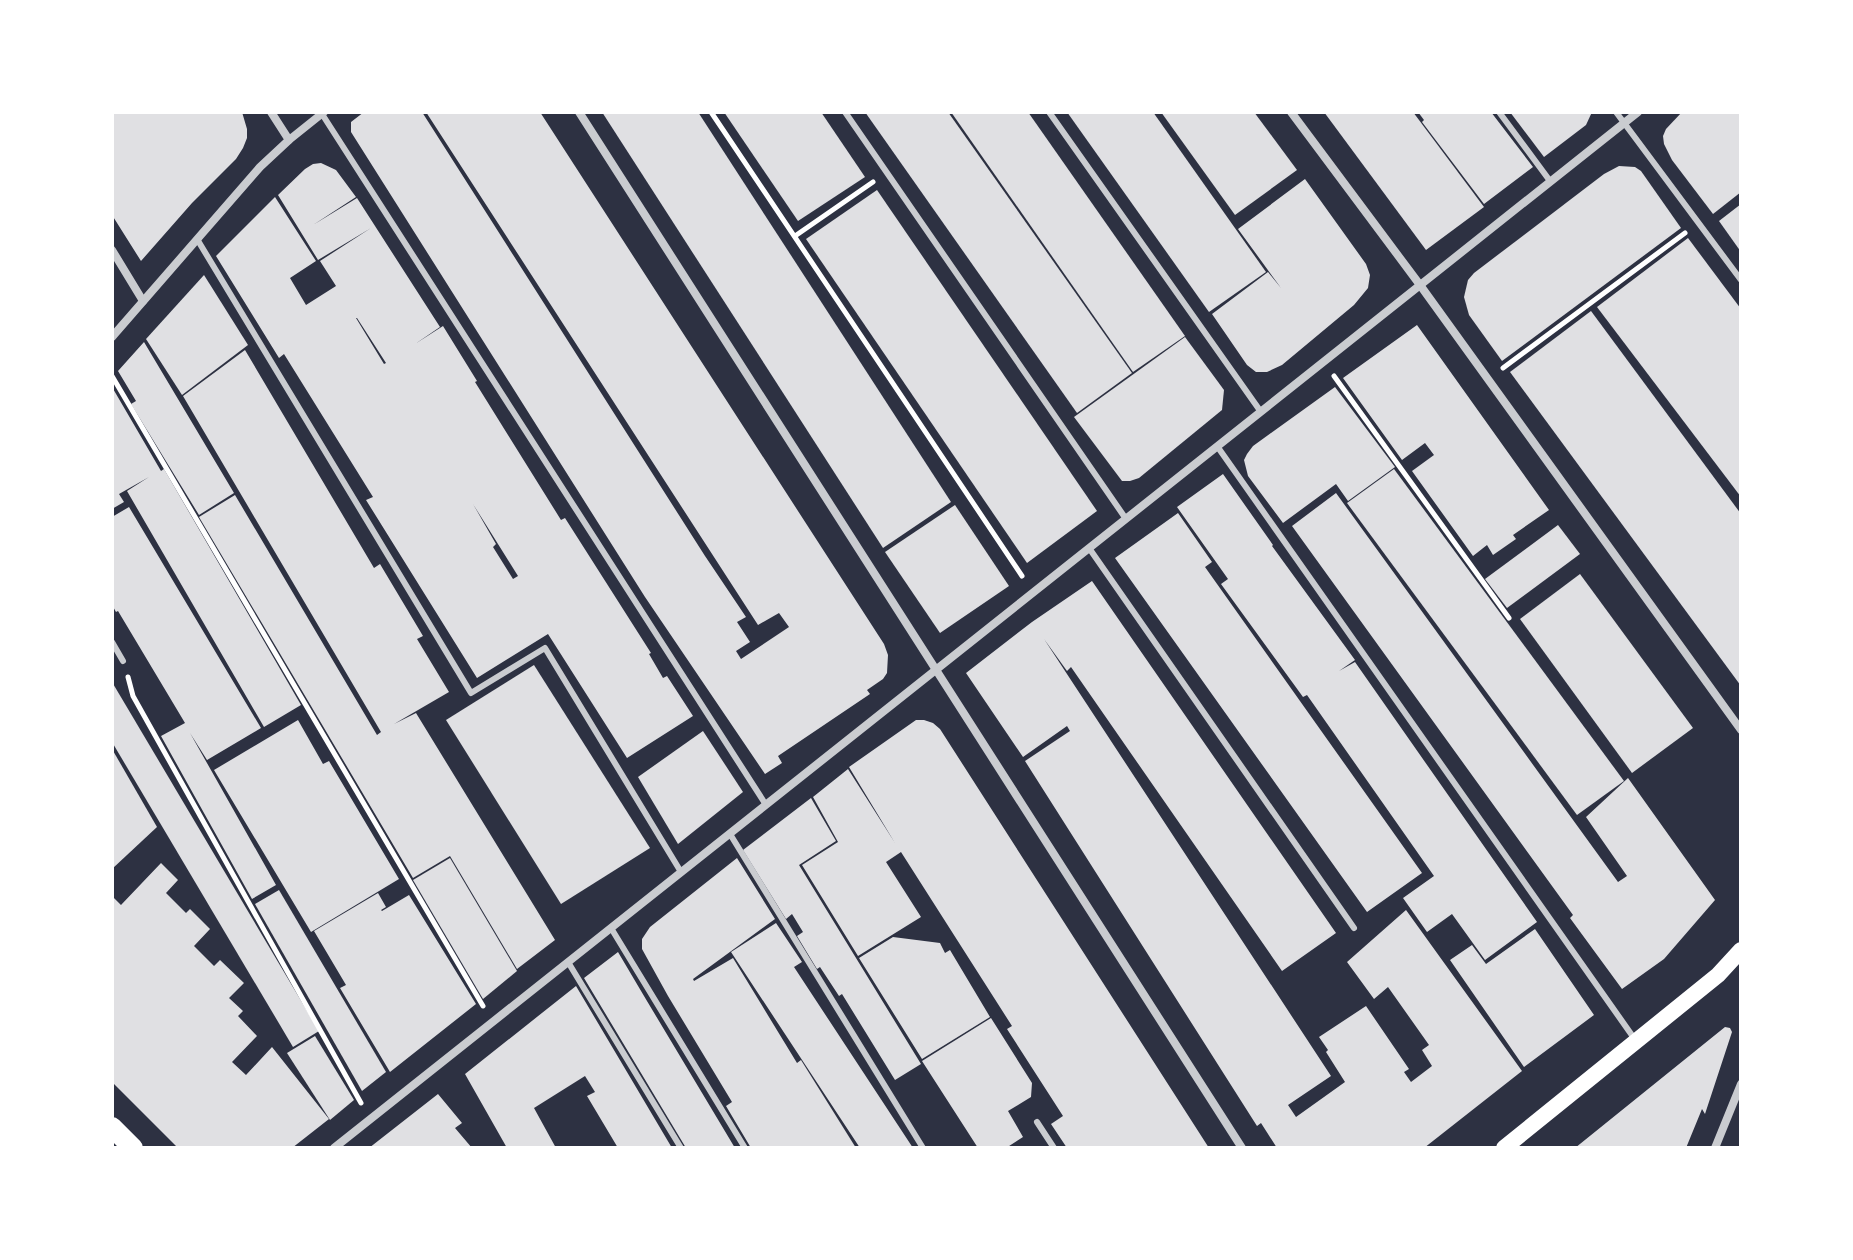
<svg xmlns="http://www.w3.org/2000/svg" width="1853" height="1260" font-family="Signika,sans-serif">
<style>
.building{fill:#e0e0e3;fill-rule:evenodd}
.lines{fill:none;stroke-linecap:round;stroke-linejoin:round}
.path{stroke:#fff;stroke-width:5}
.service{stroke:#caccd0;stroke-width:6}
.minor{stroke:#caccd0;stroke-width:8}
.secondary{stroke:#fff;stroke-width:16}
.primary{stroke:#fff;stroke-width:20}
</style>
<rect width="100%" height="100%" fill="#2d3142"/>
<g class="building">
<polygon points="112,112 242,112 247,129 247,138 243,148 236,159 192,203 141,261 112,215"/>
<polygon points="364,112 422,112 705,556 746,617 737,622 750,642 736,651 741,659 789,627 779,613 758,625 426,112 540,112 884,644 888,655 887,673 883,679 867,690 870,694 778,756 782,763 765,774 645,597 351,132 351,122"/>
<polygon points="602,112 698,112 951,502 883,548"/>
<polygon points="724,112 821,112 865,177 798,221"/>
<polygon points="865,112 948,112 1132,373 1077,413"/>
<polygon points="951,112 1028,112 1185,336 1133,372"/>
<polygon points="1067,112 1153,112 1266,272 1209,312"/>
<polygon points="1161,112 1254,112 1297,170 1235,215"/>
<polygon points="1324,112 1413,112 1484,207 1426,250"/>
<polygon points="1418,112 1491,112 1533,167 1484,204 1422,122 1424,120"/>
<polygon points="1510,112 1592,112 1586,125 1544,157"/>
<polygon points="1682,112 1741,112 1741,192 1713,214 1672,160 1664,144 1663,136 1666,129"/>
<path d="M321,163L336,170L356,197L313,225L357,198L440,327L415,344L443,326L477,381L475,382L561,520L565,518L651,653L649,654L663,678L667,676L693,716L627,758L548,634L477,678L366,500L373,497L284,354L279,358L216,256L275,197L316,261L290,278L306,305L336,286L320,261L371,228L318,260L278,195L305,169L313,164ZM356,318H357L386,363L384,364ZM473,504L518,576L513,579L493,547L496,544Z"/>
<polygon points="1619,166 1635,167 1641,171 1681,228 1502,361 1469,315 1464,297 1468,280 1474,273 1604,174"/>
<polygon points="1305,179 1366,264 1370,275 1368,288 1354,305 1282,365 1267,372 1256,372 1247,365 1212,314 1268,272 1281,288 1238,229"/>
<polygon points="877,190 1097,511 1027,563 806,239"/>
<polygon points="1741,204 1741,252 1719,221"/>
<polygon points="1688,238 1741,309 1741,497 1597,307"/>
<polygon points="204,275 248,345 182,395 146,339"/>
<polygon points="1591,311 1741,514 1741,686 1510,372"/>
<polygon points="1417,325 1549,510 1513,535 1516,539 1493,555 1487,545 1473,556 1412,471 1434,455 1425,443 1402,460 1343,378"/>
<polygon points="1185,337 1224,390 1222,410 1139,478 1130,481 1122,481 1074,417"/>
<polygon points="144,342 234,493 199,515 131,404 136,401 118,371"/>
<polygon points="245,350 374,568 380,564 423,636 417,639 449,692 394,724 416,713 555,940 517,969 450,856 413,878 199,517 235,495 377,735 381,732 183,396"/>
<polygon points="112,387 161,471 164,469 301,705 264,727 127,491 149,477 119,494 124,502 112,509"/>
<polygon points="1335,387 1395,467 1348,501 1336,484 1283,523 1248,476 1244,460 1247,454 1253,446"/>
<polygon points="1394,469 1624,781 1577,815 1347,503"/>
<polygon points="1223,474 1273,545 1272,546 1355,660 1339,671 1355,662 1537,922 1485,960 1452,914 1427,932 1403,898 1434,876 1307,695 1303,697 1221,584 1228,579 1177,507"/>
<polygon points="1336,493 1618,882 1627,876 1586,817 1628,778 1715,900 1664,959 1622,989 1570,918 1573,915 1292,526"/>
<polygon points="955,505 1009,586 940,633 885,552"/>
<polygon points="129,507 261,728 207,760 190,733 276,885 252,899 161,736 185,723 118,611 116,612 112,605 112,517"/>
<polygon points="1178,513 1212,562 1205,567 1422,873 1367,912 1115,558"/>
<polygon points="1558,525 1580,554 1507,608 1485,579"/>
<polygon points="1580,574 1693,728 1632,773 1520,619"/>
<polygon points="1092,581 1336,933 1282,971 1071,667 1067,671 1044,639 1331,1076 1288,1105 1296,1117 1345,1082 1326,1052 1328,1050 1319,1037 1366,1006 1409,1069 1404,1072 1411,1082 1432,1066 1422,1050 1429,1045 1388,987 1374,999 1347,962 1406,910 1522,1071 1424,1148 1277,1148 1261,1123 1257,1126 1025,761 1070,731 1067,726 1023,757 966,673 1032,622"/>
<polygon points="534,665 650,848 561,904 446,720"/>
<polygon points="112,682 319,1031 293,1047 112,742"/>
<polygon points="298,720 323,764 329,761 399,879 311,932 214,770"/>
<polygon points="916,720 924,720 933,723 940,729 1209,1148 1067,1148 1051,1124 1063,1116 1007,1029 1012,1026 901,852 886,862 921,917 858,956 802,865 838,842 813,797 848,769 895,843 849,767"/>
<polygon points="703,731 743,792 678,844 638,777"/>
<polygon points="112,749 157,827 112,869"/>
<polygon points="811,798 836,841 799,865 921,1064 895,1080 842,994 839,996 820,967 817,969 797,936 803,932 792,914 786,919 743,850"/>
<polygon points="450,858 517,971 483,999 413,880"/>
<polygon points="737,858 775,919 693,979 694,981 733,958 797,1063 801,1060 856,1148 751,1148 726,1106 732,1102 668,996 642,949 642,939 650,927"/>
<polygon points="161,863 178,880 166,893 186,913 190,909 210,929 194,946 214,966 220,960 244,983 229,998 243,1011 238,1016 257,1036 232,1062 246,1075 272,1047 329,1119 292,1148 178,1148 112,1082 112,896 121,905"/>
<polygon points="279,890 386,1072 362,1091 255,904"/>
<polygon points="378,893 386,907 381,910 382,911 409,895 476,1004 390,1072 340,988 346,985 314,931"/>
<polygon points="776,923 802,962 794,967 913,1148 860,1148 731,952"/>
<polygon points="1535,929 1594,1015 1524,1067 1450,960 1472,945 1486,964"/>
<polygon points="893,937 940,943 945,953 950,950 990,1017 922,1059 859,958"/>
<polygon points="618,952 644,996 735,1148 686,1148 584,978"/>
<polygon points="576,986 627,1072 672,1148 618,1148 587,1096 595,1092 585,1076 534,1108 556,1148 507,1148 465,1074"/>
<polygon points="991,1018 1032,1083 1031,1097 1008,1111 1023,1137 1006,1148 978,1148 922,1061"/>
<polygon points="1725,1027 1730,1028 1732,1032 1705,1114 1702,1109 1686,1148 1575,1148"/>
<polygon points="315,1036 354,1100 330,1120 287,1053"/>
<polygon points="438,1094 462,1123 455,1128 472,1148 369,1148"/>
</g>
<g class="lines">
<g class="path">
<polyline points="711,112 1022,576"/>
<polyline points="795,236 873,182"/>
<polyline points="1503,368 1685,233"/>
<polyline points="112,376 483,1006"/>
<polyline points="1334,376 1509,618"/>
<polyline points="128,677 133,696 361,1103"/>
</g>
<g class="service">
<polyline points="845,112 1126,519"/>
<polyline points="1049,112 1261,412"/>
<polyline points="1499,112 1550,181"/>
<polyline points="1616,112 1741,280"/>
<polyline points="322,114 766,805"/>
<polyline points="197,239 471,693 545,648 681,872"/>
<polyline points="1217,446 1636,1041"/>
<polyline points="1089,548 1354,928"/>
<polyline points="112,642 123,661"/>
<polyline points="730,834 923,1148"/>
<polyline points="611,928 745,1148"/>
<polyline points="568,962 681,1148"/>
<polyline points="1037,1122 1054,1148"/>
</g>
<g class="minor">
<polyline points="271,112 289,140"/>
<polyline points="579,112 1242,1148"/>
<polyline points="1291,112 1420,285 1741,730"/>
<polyline points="112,250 143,301"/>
<polyline points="112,337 260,167 289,140 324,112"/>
<polyline points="334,1148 1638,112"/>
<polyline points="1715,1148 1741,1084"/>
</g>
<polyline class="secondary" points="1504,1148 1718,975 1741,950"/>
<polyline class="primary" points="112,1127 133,1148"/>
</g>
<rect width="1853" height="1260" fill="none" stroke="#ffffff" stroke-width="228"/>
</svg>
